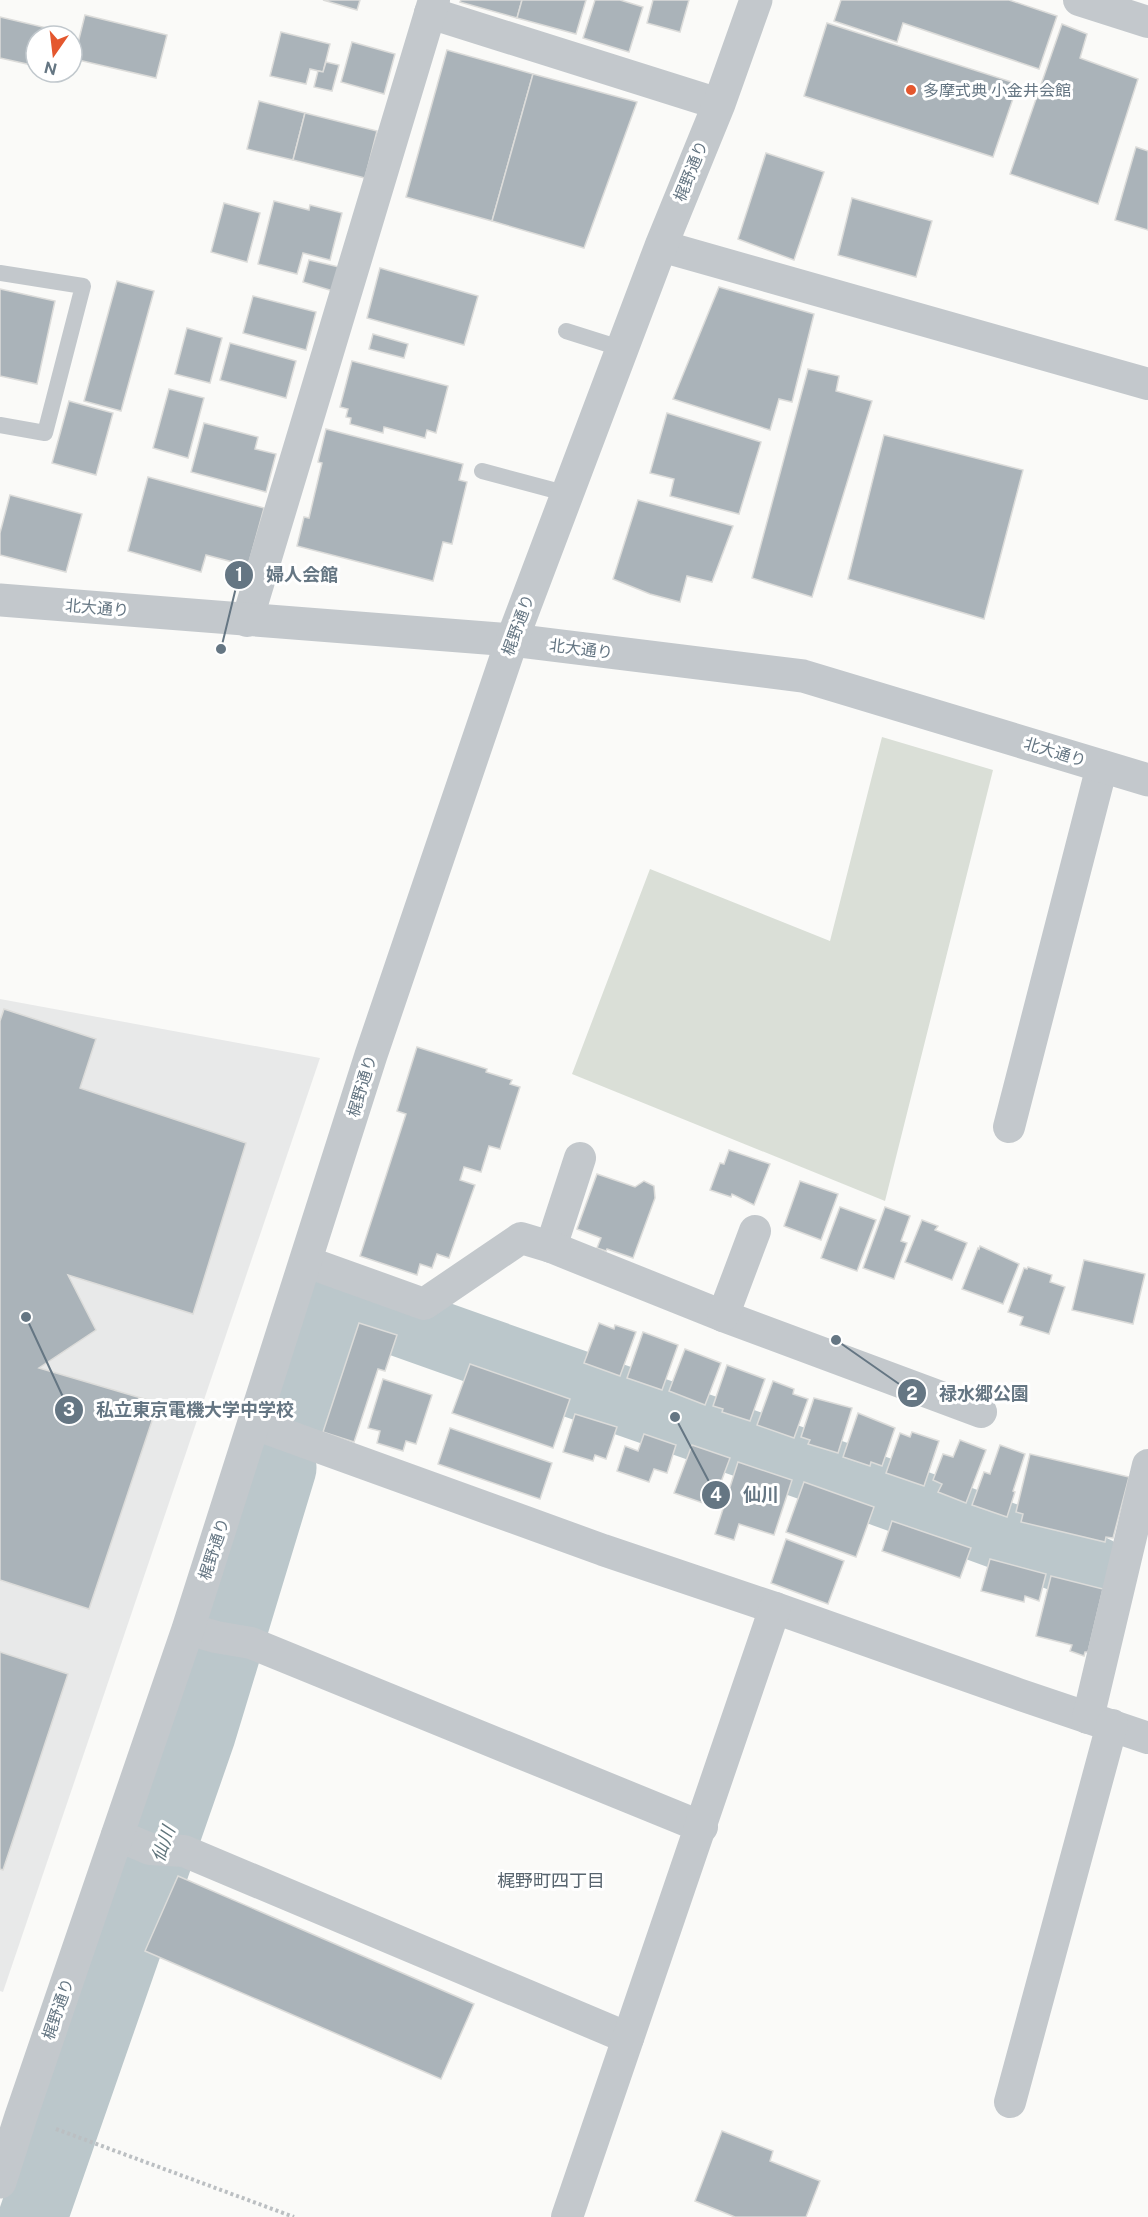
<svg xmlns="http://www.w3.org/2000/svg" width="1148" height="2217" font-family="'Public Sans','Noto Sans JP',sans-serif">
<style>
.built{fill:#e8e9e9}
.green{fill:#dadfd7}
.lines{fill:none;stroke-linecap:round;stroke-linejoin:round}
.river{stroke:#bbc7cb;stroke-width:69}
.building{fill:#aab3b9;stroke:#dcdcda;stroke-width:1.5}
.path{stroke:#bbbfc2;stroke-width:4;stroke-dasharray:3 3;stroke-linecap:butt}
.service{stroke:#c3c8cc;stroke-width:16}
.minor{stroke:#c3c8cc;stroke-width:32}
.tertiary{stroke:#c3c8cc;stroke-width:33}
.poi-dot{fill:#e4572e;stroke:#fff;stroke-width:2}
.labels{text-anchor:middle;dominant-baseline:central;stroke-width:6;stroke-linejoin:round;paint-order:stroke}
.poi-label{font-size:16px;fill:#657683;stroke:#fff;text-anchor:start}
.street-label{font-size:16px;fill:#657683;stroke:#fff}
.water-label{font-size:18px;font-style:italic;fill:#60757c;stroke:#fff}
.neighbourhood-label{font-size:18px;fill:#57646e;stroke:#fff}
.leader{fill:none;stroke:#657683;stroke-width:2}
.callout-dot{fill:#657683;stroke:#fff;stroke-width:2}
.mark-label{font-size:18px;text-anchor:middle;font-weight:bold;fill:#fff}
.callout-label{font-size:18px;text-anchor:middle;font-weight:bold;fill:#657683;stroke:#fff;stroke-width:6;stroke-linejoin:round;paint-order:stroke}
</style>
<rect width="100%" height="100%" fill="#fafaf8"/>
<polygon class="built" points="0,999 320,1058 3,1992 0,1991"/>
<polygon class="green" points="882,737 993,770 885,1201 572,1074 650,869 830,941"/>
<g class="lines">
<g class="river">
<path d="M303,1408L339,1300C590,1391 844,1475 1094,1570"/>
<polyline points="33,2217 201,1735 282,1468"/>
</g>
</g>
<g class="building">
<polygon points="323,0 360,0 357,10"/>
<polygon points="461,0 522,0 517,18 460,2"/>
<polygon points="522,0 586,0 576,34 517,18"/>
<polygon points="595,0 620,0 643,7 629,52 583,38"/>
<polygon points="653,0 689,0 680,32 647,23"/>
<polygon points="841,0 1009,0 1057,16 1039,69 903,23 897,42 834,21"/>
<polygon points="85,15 167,35 156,78 74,59"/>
<polygon points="0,17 68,33 67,36 36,36 36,66 0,58"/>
<polygon points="827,23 1018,84 993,157 804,96"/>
<polygon points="1062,24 1087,34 1080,58 1138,79 1098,204 1010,174"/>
<polygon points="281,32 330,44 323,72 310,69 306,84 270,76"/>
<polygon points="352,42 395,54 384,94 341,82"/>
<polygon points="447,50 533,74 492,221 406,197"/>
<polygon points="326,62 339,65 332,91 314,87 318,71 323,72"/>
<polygon points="533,74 637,102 584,248 492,221"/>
<polygon points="259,101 305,113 293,160 247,149"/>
<polygon points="305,113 377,131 365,178 293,160"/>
<polygon points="1136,147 1148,151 1148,230 1115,220"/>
<polygon points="766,153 824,172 794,260 738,239"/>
<polygon points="852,198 932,221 916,277 838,255"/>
<polygon points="274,201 309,210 310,205 342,213 330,260 303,253 297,274 258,264"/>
<polygon points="224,203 260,213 247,262 211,252"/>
<polygon points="309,260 339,267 333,291 303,282"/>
<polygon points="380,268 478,296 464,345 367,318"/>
<polygon points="117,281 154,291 121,411 84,401"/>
<polygon points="719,287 814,314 792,402 779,399 770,430 673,399"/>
<polygon points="0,289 55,301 37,384 0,376"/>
<polygon points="253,296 316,312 306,350 243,333"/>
<polygon points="187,328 222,338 210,383 175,374"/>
<polygon points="373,334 408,344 404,358 369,349"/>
<polygon points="230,343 296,361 286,398 220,380"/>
<polygon points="352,361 448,386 436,433 427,430 425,438 384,427 383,433 350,424 351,418 346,417 348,409 340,407"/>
<polygon points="808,369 839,376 836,391 872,401 812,597 752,578"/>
<polygon points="169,389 204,398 188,458 153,448"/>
<polygon points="69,401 113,413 96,475 52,463"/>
<polygon points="667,413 761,442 739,514 670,496 674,479 650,473"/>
<polygon points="204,423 258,437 255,449 276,454 266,492 191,472"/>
<polygon points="326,429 463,464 459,480 467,482 452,544 443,542 433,581 297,546 304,517 309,518 322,463 318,462"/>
<polygon points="884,435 1023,470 984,619 848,579"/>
<polygon points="148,477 264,508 248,566 206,555 201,572 128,551"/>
<polygon points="10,495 82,514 66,572 0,555 0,533"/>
<polygon points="638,500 733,526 712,582 687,576 680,602 650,594 613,579"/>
<polygon points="4,1009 96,1039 80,1088 246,1143 193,1314 68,1275 96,1330 39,1368 158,1403 89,1609 0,1580 0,1021"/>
<polygon points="417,1047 487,1069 486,1072 512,1080 510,1084 520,1087 500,1149 489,1146 481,1172 464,1167 460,1180 475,1185 449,1258 437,1254 432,1268 420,1264 417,1275 360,1256 406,1114 397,1111"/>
<polygon points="729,1150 770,1164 754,1205 732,1194 731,1197 710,1190 720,1163 724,1164"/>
<polygon points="597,1174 635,1187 644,1181 654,1186 655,1198 633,1258 607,1249 606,1251 597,1248 601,1238 577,1229"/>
<polygon points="800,1181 838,1194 821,1240 784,1226"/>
<polygon points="840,1207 876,1220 857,1271 821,1258"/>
<polygon points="885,1207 910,1216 901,1241 907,1243 894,1279 863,1268"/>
<polygon points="922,1220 938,1226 935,1230 967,1243 952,1280 905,1262"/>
<polygon points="980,1246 1019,1264 1003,1304 962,1289 978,1248 979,1249"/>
<polygon points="1084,1260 1145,1274 1133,1324 1072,1310"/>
<polygon points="1028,1267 1052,1275 1050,1282 1065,1287 1049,1334 1020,1325 1023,1317 1008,1312 1024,1268 1027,1269"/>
<polygon points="359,1323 397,1335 385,1371 378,1369 354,1442 323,1432"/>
<polygon points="599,1323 614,1329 615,1325 636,1332 620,1376 584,1363"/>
<polygon points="643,1332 678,1345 662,1390 627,1378"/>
<polygon points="685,1349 721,1363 705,1405 669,1391"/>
<polygon points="470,1364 570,1399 553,1448 452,1413"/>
<polygon points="727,1365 765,1379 750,1421 722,1412 723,1409 713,1406"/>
<polygon points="383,1379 432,1395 416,1444 406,1441 403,1451 377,1443 380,1431 368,1428"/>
<polygon points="773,1381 794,1389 793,1394 808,1399 794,1438 757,1425"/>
<polygon points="814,1398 852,1408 838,1453 808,1444 810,1440 801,1437"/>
<polygon points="858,1413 895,1428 882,1466 871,1462 870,1466 843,1457"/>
<polygon points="575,1414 617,1427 606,1459 595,1455 593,1461 563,1452"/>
<polygon points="450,1428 552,1463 540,1499 438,1464"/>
<polygon points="912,1432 939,1441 924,1486 886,1473 900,1433 910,1437"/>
<polygon points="644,1434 676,1445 667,1473 654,1469 649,1482 617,1471 625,1446 638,1451"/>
<polygon points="960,1440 986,1450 966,1503 938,1492 942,1484 933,1480 943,1454 953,1457"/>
<polygon points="692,1445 730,1458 712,1506 674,1493"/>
<polygon points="1000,1445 1025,1454 1013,1491 1015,1492 1007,1517 972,1505 984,1472 990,1474"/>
<polygon points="1030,1454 1129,1477 1113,1538 1106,1537 1105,1542 1021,1522 1023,1514 1016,1512"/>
<polygon points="738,1462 792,1480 774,1535 739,1524 734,1540 715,1534"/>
<polygon points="804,1482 874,1507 856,1557 786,1532"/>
<polygon points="892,1521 971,1548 960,1578 882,1551"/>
<polygon points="786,1539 844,1561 828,1604 771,1583"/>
<polygon points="990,1559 1046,1574 1039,1601 1025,1596 1024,1602 981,1591"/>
<polygon points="1051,1576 1103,1589 1088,1652 1085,1652 1084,1656 1070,1651 1072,1645 1036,1636"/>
<polygon points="0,1652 68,1674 3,1870 0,1869"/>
<polygon points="178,1876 474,2004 441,2079 145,1951"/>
<polygon points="722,2131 773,2151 770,2161 820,2181 806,2217 735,2217 695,2201"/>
</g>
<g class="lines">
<polyline class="path" points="56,2129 294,2217"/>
<g class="service">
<polyline points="0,273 83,286 45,433 0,425"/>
<polyline points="566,331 623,349"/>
<polyline points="482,471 568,494"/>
</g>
<g class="minor">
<polyline points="1079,0 1148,22"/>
<polyline points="430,13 719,104"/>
<polyline points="661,246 1148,384"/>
<polyline points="247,621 434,0"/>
<polyline points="1009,1127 1102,766"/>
<polyline points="551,1247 580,1158"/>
<polyline points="307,1262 424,1304 521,1238 551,1247 723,1316 981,1412"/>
<polyline points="723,1316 755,1231"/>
<polyline points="255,1424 603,1550 775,1608 1018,1694 1148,1738"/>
<polyline points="188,1629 216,1637 251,1643 702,1827"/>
<polyline points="1088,1718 1148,1465"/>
<polyline points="117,1835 150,1849 184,1851 628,2038"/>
<polyline points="1010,2102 1112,1725"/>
<polyline points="567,2217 775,1608"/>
</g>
<g class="tertiary">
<polyline points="0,600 512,640 803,676 1148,780"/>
<polyline points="0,2182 21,2116 188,1629 371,1055 512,640 661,246 719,104 756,0"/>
</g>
</g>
<circle class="poi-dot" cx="911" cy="90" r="6"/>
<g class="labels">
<g class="poi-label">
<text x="923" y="90">多摩式典 小金井会館</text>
</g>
<g class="street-label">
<text transform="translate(691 171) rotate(-68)">梶野通り</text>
<text transform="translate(97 608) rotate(5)">北大通り</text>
<text transform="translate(518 625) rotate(-70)">梶野通り</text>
<text transform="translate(581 649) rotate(7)">北大通り</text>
<text transform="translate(1055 752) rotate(17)">北大通り</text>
<text transform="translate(362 1086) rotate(-73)">梶野通り</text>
<text transform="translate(214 1549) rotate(-72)">梶野通り</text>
<text transform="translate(58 2009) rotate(-71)">梶野通り</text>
</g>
<g class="water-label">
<text transform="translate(163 1844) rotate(-71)">仙川</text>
</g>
<g class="neighbourhood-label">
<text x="551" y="1880">梶野町四丁目</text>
</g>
</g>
<path class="leader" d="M221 649L239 575M836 1340L912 1393M26 1317L69 1410M675 1417L716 1495"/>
<g class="callout-dot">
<circle cx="221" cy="649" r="6"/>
<circle cx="836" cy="1340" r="6"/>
<circle cx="26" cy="1317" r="6"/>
<circle cx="675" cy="1417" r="6"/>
<circle cx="239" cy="575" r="15"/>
<circle cx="912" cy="1393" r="15"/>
<circle cx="69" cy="1410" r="15"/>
<circle cx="716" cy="1495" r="15"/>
</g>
<g class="mark-label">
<text x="239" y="581">1</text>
<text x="912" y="1400">2</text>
<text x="69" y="1416">3</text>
<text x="716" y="1501">4</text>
</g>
<g class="callout-label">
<text x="302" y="581">婦人会館</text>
<text x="984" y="1400">禄水郷公園</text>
<text x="195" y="1416">私立東京電機大学中学校</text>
<text x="761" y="1501">仙川</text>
</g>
<g transform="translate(54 54) rotate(194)"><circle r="28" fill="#ffffff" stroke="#c1c8cd" stroke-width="1.5"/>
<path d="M0-4.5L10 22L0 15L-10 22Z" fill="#e4572e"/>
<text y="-9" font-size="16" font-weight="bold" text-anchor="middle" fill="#657683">N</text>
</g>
</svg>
